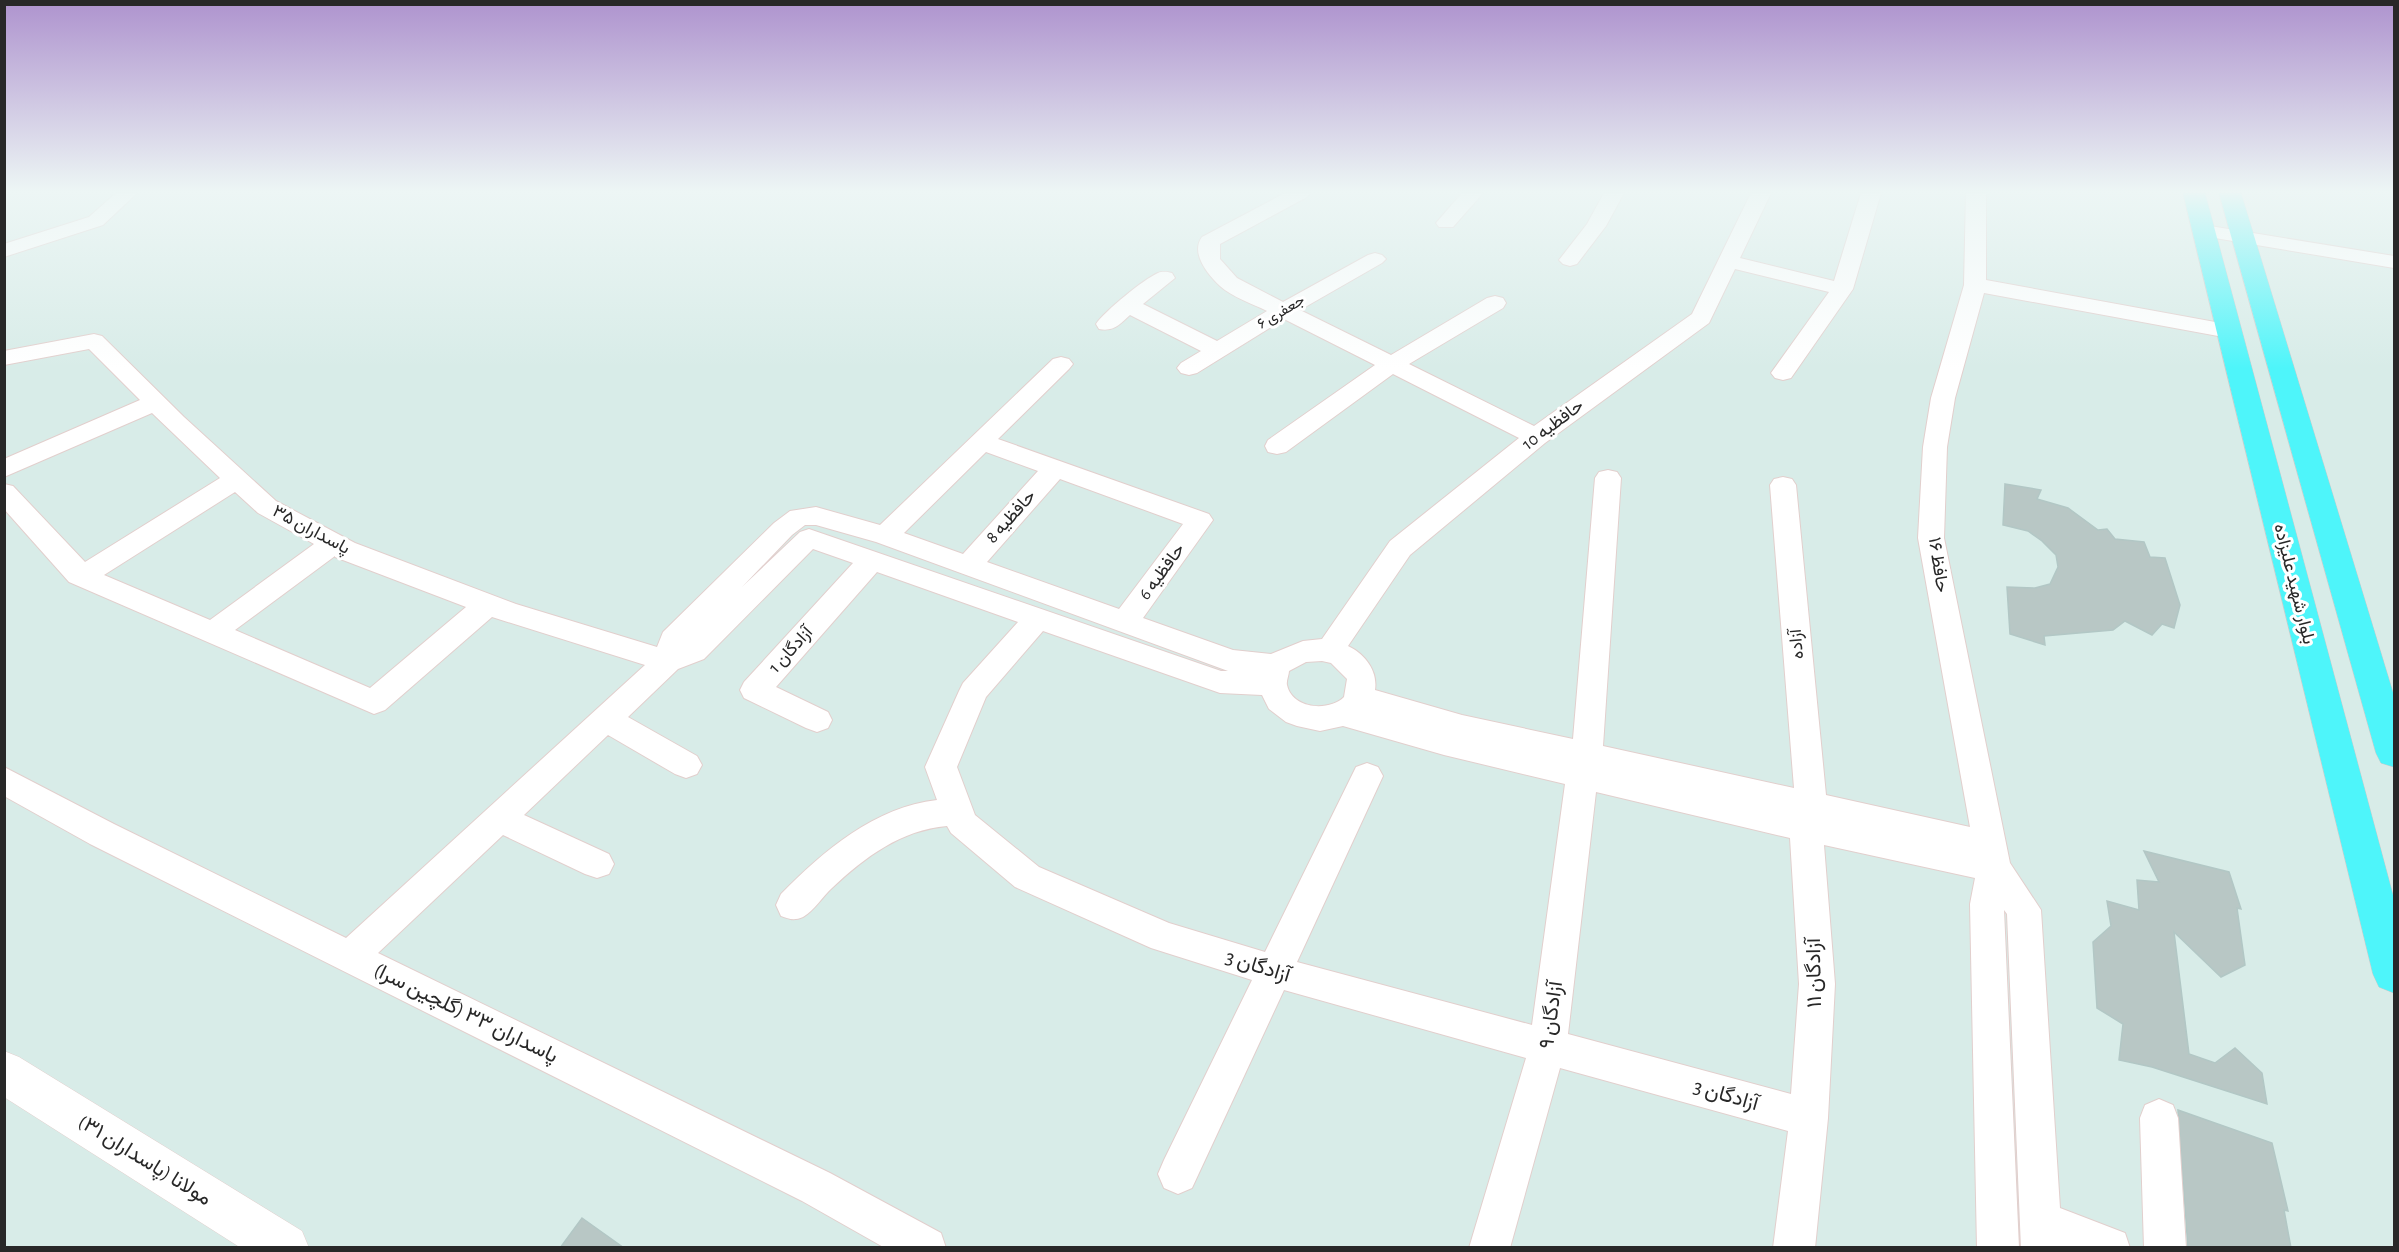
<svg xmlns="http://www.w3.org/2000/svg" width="2399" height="1252" font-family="'Alegreya Sans',Vazirmatn,sans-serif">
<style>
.building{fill:#b8c7c5;stroke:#b2c7c5;stroke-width:1.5}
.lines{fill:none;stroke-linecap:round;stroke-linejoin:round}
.street-casing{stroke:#e2cfcd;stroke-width:2}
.secondary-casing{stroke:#e2cfcd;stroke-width:1}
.primary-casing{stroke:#cbcbcb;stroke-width:1}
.street{fill:#fff;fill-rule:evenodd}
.secondary{fill:#fff;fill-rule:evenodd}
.primary{fill:#4ef5fa;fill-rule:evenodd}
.labels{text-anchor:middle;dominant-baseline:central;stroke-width:6;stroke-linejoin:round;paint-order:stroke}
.far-street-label{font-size:15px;fill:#282828;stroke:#fff}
.street-label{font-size:18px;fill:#282828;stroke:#fff}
.near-street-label{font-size:21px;fill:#282828;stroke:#fff}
</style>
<rect width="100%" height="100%" fill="#d8ece8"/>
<g class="building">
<polygon points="2005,484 2041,490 2037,499 2068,508 2098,530 2107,529 2115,539 2144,542 2150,557 2165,558 2180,605 2174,628 2162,624 2152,635 2125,621 2113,630 2044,636 2045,645 2010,634 2007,587 2035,588 2050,584 2058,567 2056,555 2042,541 2028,531 2003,525"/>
<polygon points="2144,851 2229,872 2241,909 2237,908 2245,965 2221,977 2174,932 2189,1054 2215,1063 2235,1048 2262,1073 2267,1104 2152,1067 2119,1060 2123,1024 2097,1008 2093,942 2111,926 2107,901 2139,910 2137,880 2159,882"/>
<polygon points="2178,1110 2272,1143 2288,1211 2284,1210 2291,1248 2188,1248"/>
<polygon points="582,1218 624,1248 560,1248"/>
</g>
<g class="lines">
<g class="street-casing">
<g id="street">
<polygon points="116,193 137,193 103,225 4,257 4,244 89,217"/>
<path d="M1285,193H1310L1307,197L1220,244V259L1237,278L1283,302L1368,255L1375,253L1382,255L1386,259L1382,263L1300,310L1391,355L1487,298L1495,296L1503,298L1506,303L1503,308L1409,364L1534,426L1692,314L1751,193H1771L1740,258L1834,281L1861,193H1881L1853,289L1791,378L1783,380L1775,378L1771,373L1829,292L1735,269L1709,323L1545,443L1410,555L1348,646C1365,654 1378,671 1375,690L1462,715L1573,739L1595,478L1599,472L1608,470L1617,472L1621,478L1603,746L1794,788L1770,485L1774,479L1783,477L1792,479L1796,485L1826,795L1970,827L1918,538L1923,447L1931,398L1964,285L1966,193H1986V280L2237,326L2240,331L2237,336L2229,338L1984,293L1955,398L1947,447L1944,538L2010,863L2041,910L2060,1208L2125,1233L2130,1248H2021L2007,914L2004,910L2019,1248H1977L1970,904L1975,878L1824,845L1835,984L1828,1118L1815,1248H1773L1788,1131L1560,1068L1510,1248H1469L1526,1058L1284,990L1192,1188L1178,1194L1164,1188L1158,1174L1164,1160L1252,980L1151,948L1015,887L951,833L947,826C901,830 865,857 832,888C823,896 814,911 803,917C794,921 789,919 781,916L776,905L781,894C823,851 875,807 937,800L925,767L959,691L963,683L1018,622L877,572L776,687L828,712L832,720L828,728L817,732L806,728L744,698L740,690L744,682L853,563L813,549L704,659L678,669L628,717L697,756L702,765L697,774L686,778L675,774L608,735L524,815L609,854L614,864L609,874L597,878L585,874L503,835L378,953L830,1173L941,1233L946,1248H885L802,1201L90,844L4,796V767L114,824L346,938L645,665L492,617L385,710L374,714L69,582L4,509V484L13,486L85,562L220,478L152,413L4,477V459L140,400L89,349L4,365V351L94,334L102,336L184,417L276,501L355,543L516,604L657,647L663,632L774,523L790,511L816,507L880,525L1053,359L1061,357L1069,359L1073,364L1069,369L998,439L1209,514L1213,520L1143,618L1233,650L1271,654L1303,641L1322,639L1390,541L1519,438L1393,374L1286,452L1277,454L1268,452L1265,446L1268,440L1375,365L1284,319L1197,373L1189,375L1181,373L1177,368L1181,363L1201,351L1130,315C1120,324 1114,332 1099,329L1096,324C1105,311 1144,279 1158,273C1163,271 1167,272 1172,273L1175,278L1143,304L1217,341L1267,311C1253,304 1232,297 1220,286C1208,275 1190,253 1202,237ZM986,452L1038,471L963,554L904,533ZM1060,479L1183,524L1119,609L987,562ZM235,492L258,513L314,544L210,620L104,575ZM805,525H816L876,542L1228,671H1221L809,529L800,532L742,587L792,535ZM335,556V557L466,607L370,688L235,630ZM1043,631L1220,693L1262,695L1269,709L1286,722L1297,726L1320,731L1343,726L1444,755L1565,784L1532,1025L1297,962L1383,776L1378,767L1367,763L1356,767L1265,952L1169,923L1039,867L975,815L957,767L986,697ZM1322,661L1331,663L1347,679L1344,697C1329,712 1292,709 1287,685C1286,681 1289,675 1289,671L1306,662ZM1596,792L1790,838L1799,984L1791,1094L1568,1034Z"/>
<polygon points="1462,193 1483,193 1453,227 1439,227 1436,223"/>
<polygon points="1604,193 1624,193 1606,226 1577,264 1570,266 1563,264 1559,260 1587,224"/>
<polygon points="2204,225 2394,256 2394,268 2197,235 2194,231 2197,227"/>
<polygon points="2159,1099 2173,1105 2178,1118 2186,1248 2144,1248 2140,1118 2145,1105"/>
</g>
</g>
<g class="secondary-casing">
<polygon id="secondary" points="4,1051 19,1057 302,1231 309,1248 241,1248 4,1097"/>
</g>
<g class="primary-casing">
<g id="primary">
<polygon points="2183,193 2205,193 2394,899 2394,993 2379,987 2373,974"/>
<polygon points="2219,193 2241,193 2394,696 2394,767 2381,763 2376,753"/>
</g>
</g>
<use href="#street" class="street"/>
<use href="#secondary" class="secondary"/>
<use href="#primary" class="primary"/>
</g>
<linearGradient id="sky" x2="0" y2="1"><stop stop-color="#ae93ce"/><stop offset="0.52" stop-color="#edf6f5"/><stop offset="1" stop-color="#edf6f5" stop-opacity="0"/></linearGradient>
<rect width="2399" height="368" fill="url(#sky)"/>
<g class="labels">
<g class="far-street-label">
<text transform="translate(1281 312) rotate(-31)">جعفری ۶</text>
</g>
<g class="street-label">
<text transform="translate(1553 425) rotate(-37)">حافظیه 10</text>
<text transform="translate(1011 517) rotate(-48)">حافظیه 8</text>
<text transform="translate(311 530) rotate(28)">پاسداران ۳۵</text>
<text transform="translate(1938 565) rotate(81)">حافظ ۱۶</text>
<text transform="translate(1162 572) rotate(-54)">حافظیه 6</text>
<text transform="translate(2294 584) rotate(76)">بلوار شهید علیزاده</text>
<text transform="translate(1797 644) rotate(-95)">آزاده</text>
<text transform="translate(791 650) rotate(-48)">آزادگان 1</text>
</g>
<g class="near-street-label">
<text transform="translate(1258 966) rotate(17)">آزادگان 3</text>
<text transform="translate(1814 973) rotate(-91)">آزادگان ۱۱</text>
<text transform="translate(466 1013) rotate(26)">پاسداران ۳۳ (گلچین سرا)</text>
<text transform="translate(1551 1015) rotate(-82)">آزادگان ۹</text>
<text transform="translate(1726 1095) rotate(16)">آزادگان 3</text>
<text transform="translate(145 1160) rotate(32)">مولانا (پاسداران ۳۱)</text>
</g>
</g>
<rect width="2399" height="1252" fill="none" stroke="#282828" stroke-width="12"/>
</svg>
